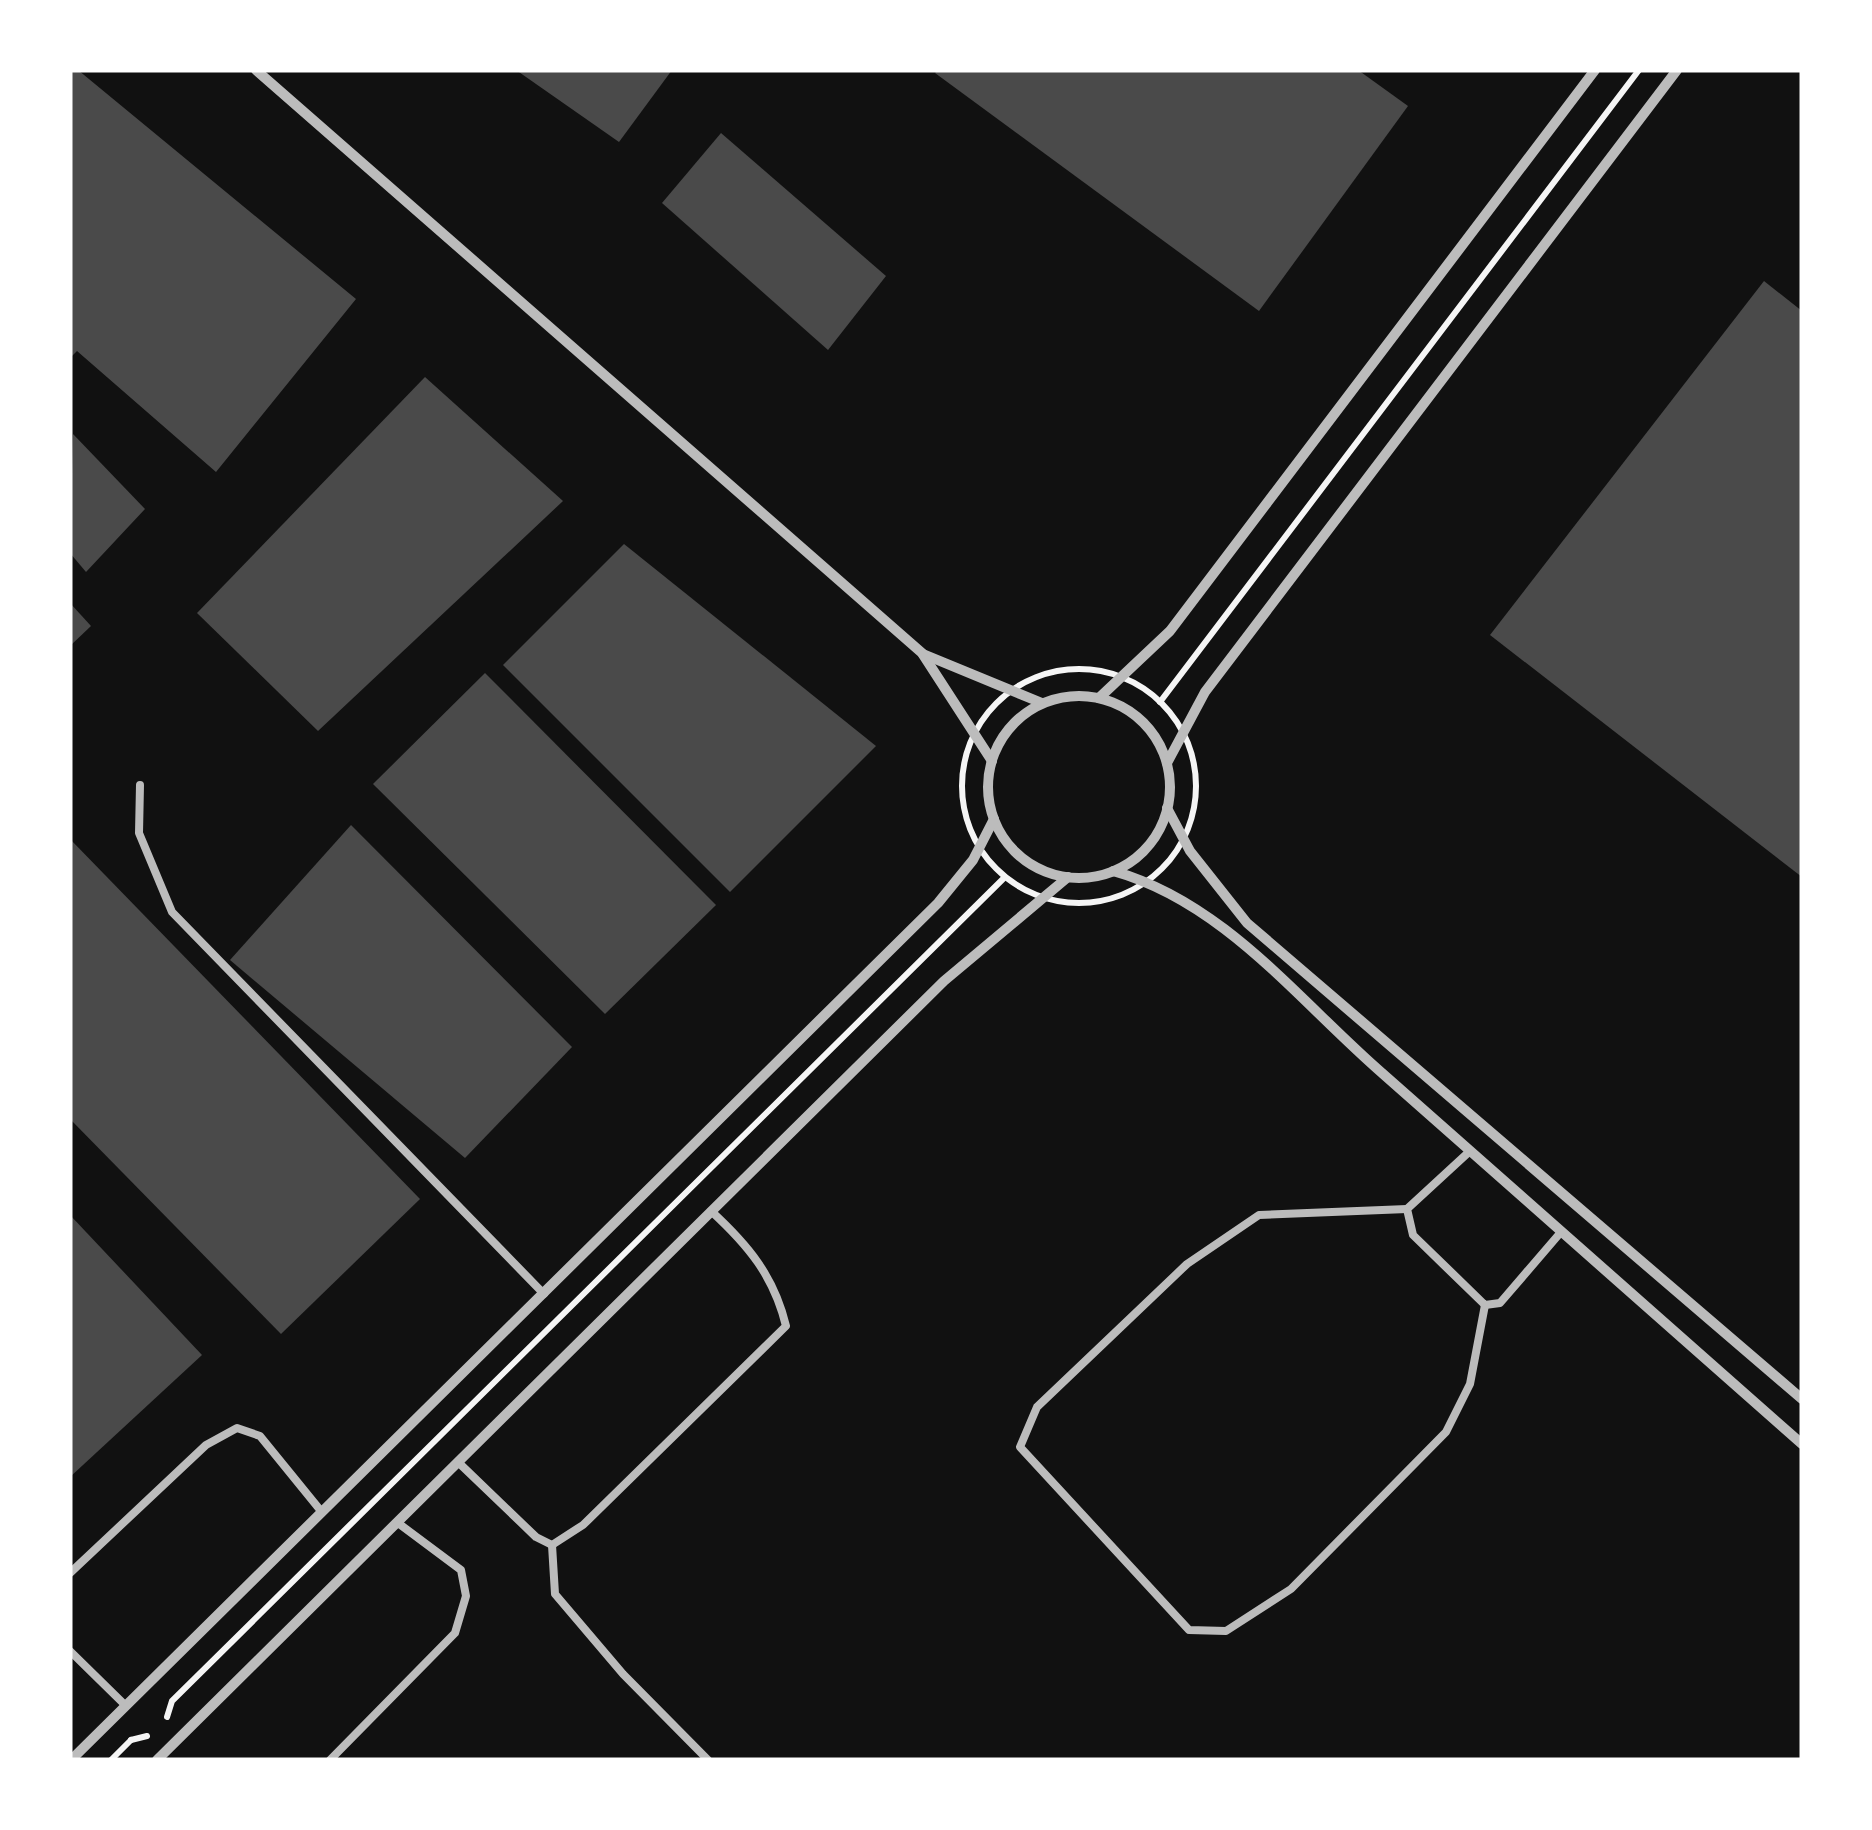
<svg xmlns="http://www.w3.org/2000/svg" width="1872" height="1830" font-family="Commissioner,sans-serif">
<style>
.building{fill:#4a4a4a}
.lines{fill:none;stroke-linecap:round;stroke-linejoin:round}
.path{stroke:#f5f5f5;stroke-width:6}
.service{stroke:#bcbcbc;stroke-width:8}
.minor{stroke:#bcbcbc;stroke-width:10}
</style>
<rect width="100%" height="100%" fill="#111"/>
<g class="building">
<polygon points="70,70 78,70 356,299 216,472 77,351 70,358"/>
<polygon points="516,70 672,70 619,142"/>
<polygon points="938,70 1358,70 1408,106 1259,311 935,73"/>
<polygon points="721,133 886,276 828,350 662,203"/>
<polygon points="1764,281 1802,311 1802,877 1490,635"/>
<polygon points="425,377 563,501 318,731 197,613"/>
<polygon points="73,434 145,509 86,572 70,553"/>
<polygon points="624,544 876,746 730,892 503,665"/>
<polygon points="70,603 91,626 70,646"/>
<polygon points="485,673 716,905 605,1014 373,784"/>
<polygon points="351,825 572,1047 465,1158 230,960"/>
<polygon points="70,839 420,1199 281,1334 70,1119"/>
<polygon points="70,1215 202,1355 70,1477"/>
</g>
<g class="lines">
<g class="path">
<circle cx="1079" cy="786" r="117"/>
<polyline points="1160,702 1639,70"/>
<polyline points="167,1717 172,1701 1005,877"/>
<polyline points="131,1740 147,1736"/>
<polyline points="111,1760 131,1740"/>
</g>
<g class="service">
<polyline points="140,785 139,833 172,912 544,1294"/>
<polyline points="1470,1151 1407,1209 1413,1235 1485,1305 1500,1303 1561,1232"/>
<polyline points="1407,1209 1259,1215 1187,1264 1037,1407 1020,1447 1189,1630 1226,1631 1291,1589 1446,1432 1470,1384 1485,1305"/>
<polyline points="459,1463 536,1537 552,1545"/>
<path d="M552,1545L583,1525L786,1326C774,1276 748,1245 711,1211"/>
<polyline points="552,1545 555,1594 623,1674 708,1760"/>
<polyline points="70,1573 206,1445 237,1428 260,1436 321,1511"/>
<polyline points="70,1651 125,1705"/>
<polyline points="330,1760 455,1633 466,1596 461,1570 398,1523"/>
</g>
<g class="minor">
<polyline points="256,70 922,653 992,761"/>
<polyline points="923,654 1042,703"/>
<circle cx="1079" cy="787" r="91"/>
<polyline points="1099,698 1170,631 1595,70"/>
<polyline points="1167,763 1205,692 1677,70"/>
<polyline points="1167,808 1190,851 1247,923 1802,1399"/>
<path d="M1113,871C1224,902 1298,1000 1382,1073C1522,1197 1662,1321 1802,1444"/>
<polyline points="71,1760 938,903 973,860 994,819"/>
<polyline points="157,1760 944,981 1068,877"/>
</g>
</g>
<rect width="1872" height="1830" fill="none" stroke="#ffffff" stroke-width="145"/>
</svg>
